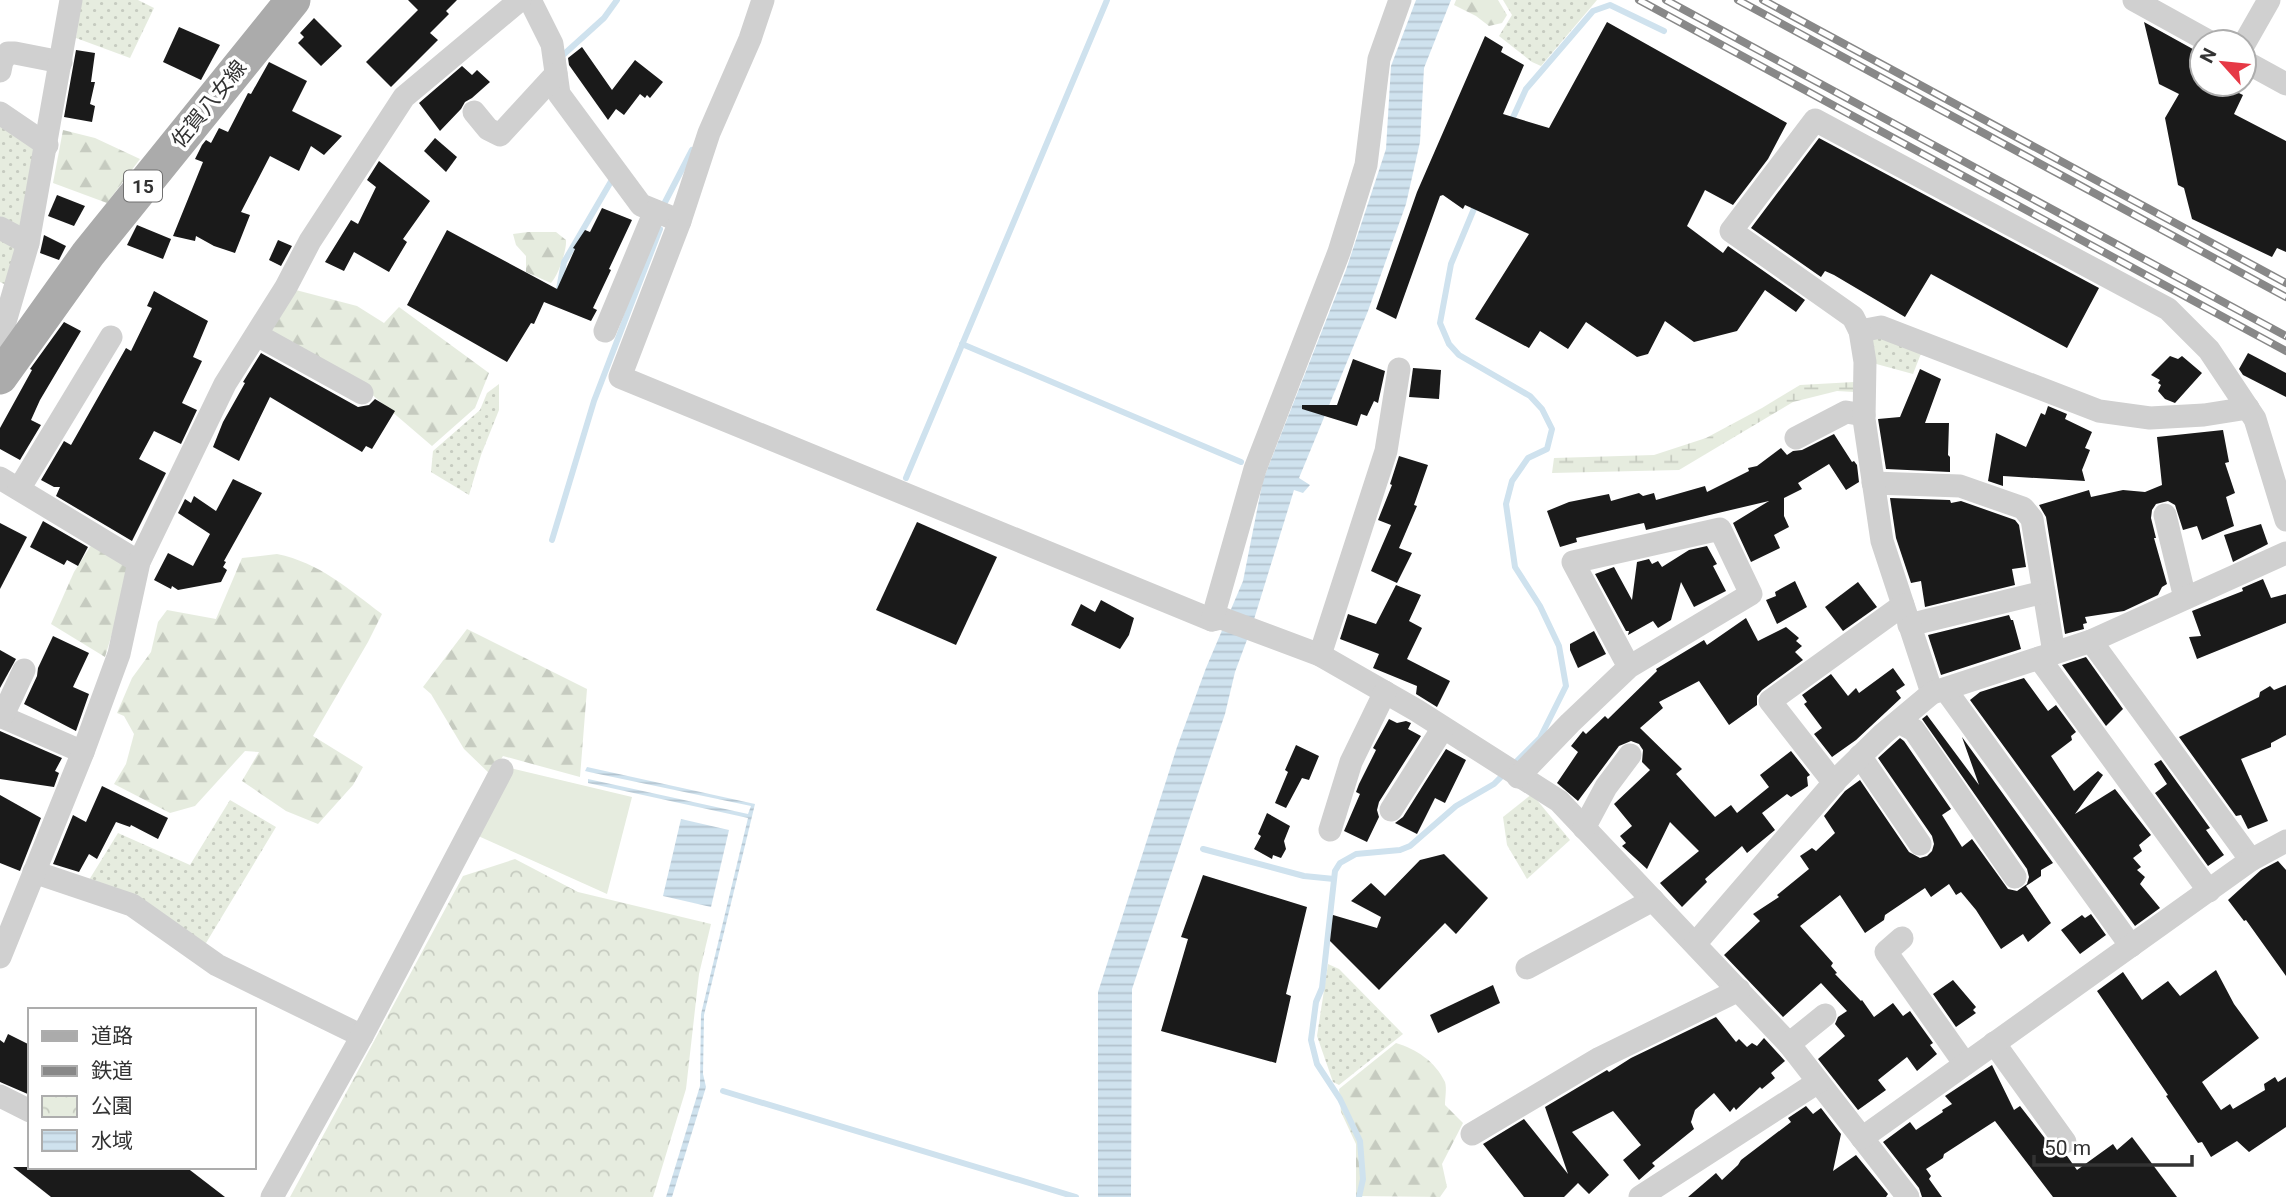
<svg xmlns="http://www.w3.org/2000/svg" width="2286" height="1197" font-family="Roboto,'Noto Sans JP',sans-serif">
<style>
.grass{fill:url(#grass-dots)}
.forest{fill:url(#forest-firs)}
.wetland{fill:url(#wetland-marsh)}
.park{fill:url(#park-crowns)}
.pitch{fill:#e6ecdf}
.water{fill:url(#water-rules)}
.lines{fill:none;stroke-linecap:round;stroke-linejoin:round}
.stream{stroke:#cfe2ee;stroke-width:6}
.building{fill:#1a1a1a}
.street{stroke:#d0d0d0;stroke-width:23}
.primary{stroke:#ababab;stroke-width:35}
.rail-casing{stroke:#888;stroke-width:8}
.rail{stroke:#fff;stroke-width:5;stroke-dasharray:16;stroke-linecap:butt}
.labels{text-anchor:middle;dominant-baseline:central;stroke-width:7;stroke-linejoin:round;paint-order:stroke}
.shield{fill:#fff;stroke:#707070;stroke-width:2}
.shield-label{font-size:19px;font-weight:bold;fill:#333}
.street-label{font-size:21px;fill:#333;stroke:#fff}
</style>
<defs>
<pattern id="grass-dots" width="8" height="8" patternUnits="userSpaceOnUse" patternTransform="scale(1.75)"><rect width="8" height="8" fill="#e6ecdf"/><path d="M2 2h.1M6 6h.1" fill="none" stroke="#c6cbc0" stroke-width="1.8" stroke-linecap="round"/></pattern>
<pattern id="forest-firs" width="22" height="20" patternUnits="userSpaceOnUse" patternTransform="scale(1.75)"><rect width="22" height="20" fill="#e6ecdf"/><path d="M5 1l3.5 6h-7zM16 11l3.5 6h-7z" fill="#c6cbc0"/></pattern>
<pattern id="wetland-marsh" width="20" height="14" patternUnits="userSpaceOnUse" patternTransform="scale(1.75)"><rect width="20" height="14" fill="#e6ecdf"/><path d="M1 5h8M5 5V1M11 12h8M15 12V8" fill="none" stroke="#c6cbc0"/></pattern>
<pattern id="park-crowns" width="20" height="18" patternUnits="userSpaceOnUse" patternTransform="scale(1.75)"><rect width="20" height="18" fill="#e6ecdf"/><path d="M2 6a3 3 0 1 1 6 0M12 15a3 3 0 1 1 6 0" fill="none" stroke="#c6cbc0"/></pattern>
<pattern id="water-rules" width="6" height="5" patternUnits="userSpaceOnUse" patternTransform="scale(1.75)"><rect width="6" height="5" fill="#cfe2ee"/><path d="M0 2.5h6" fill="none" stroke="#b2c2cd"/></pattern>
</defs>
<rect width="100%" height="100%" fill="#fff"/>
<g class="grass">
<polygon points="81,0 138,0 154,8 130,58 76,38"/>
<polygon points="1503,0 1597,0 1541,66 1532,62 1499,36 1512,15"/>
<polygon points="0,117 41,145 8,286 0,282"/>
<polygon points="1873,335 1922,351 1913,374 1869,362"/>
<polygon points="499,384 499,410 481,455 469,495 431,472 433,451 480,410 487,393"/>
<polygon points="1532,794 1570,840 1527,879 1507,845 1503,817"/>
<polygon points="230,800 276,827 203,948 89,880 118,833 190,865"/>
<polygon points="1328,964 1339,969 1403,1034 1339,1085 1333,1082 1317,1036"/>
</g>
<g class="forest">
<polygon points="1456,0 1498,0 1507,15 1502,23 1489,26 1476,16 1454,5"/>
<polygon points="63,130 95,138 140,159 107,203 53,183"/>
<path d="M528,232H556L566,240C567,250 558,276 551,283L526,272V256L516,245L513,234Z"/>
<polygon points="292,289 357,306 384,323 399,307 489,373 475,408 432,446 369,392 264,335"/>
<polygon points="92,544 132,567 105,657 51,624 74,572"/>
<path d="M277,554C320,563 347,588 382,614L368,642L313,736L363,767L353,785L318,824L286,811L242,781L259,752L245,751L195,806L170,813L114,784L126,764L134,734L124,716L117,713L132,678L151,652L158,622L167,610L216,619L242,558Z"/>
<polygon points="467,629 587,689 580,777 503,756 491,775 464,749 431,694 423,687"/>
<path d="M1396,1043C1416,1049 1435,1061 1445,1082C1447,1088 1445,1098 1445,1105L1463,1123L1442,1164L1447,1187L1440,1197L1356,1196V1144L1341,1112L1339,1089Z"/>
</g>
<polygon class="wetland" points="1854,382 1854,392 1837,391 1793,402 1679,470 1552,473 1554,458 1654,455 1706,438 1762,408 1800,385"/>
<polygon class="park" points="515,859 578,892 711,924 699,974 686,1089 653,1197 290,1197 463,876"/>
<polygon class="pitch" points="510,768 632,797 607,894 476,835"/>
<g class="water">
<polygon points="1416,0 1451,0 1424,68 1420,142 1406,204 1368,311 1299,478 1310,485 1303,493 1294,490 1251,629 1235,672 1225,714 1132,989 1131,1197 1098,1197 1098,992 1177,747 1206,668 1243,581 1263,480 1346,270 1386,149 1391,66"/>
<polygon points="587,767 755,804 704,1015 703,1074 706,1087 672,1197 666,1197 700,1086 701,1014 748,818 588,783 588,779 748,814 751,806 589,772 585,771"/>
<polygon points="681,819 729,830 711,907 663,896"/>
</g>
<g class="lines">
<g class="stream">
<polyline points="563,61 562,56 604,18 617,0"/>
<polyline points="1510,124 1526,89 1593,11 1610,5 1664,31"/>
<polyline points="660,204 663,206 692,150"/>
<polyline points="559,289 564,262 613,178"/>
<polyline points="962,344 1241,462"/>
<polyline points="906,478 1107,0"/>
<polyline points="552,540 594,401 660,229"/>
<polyline points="1203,849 1304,876 1334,879"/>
<polyline points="723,1091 1076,1197"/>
<polyline points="1359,1197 1363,1179 1360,1141 1340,1099 1317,1064 1311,1040 1316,1002 1322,988 1335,871 1340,863 1356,854 1400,850 1410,846 1456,806 1494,784 1540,738 1566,686 1559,646 1540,606 1515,567 1506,504 1512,481 1528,458 1547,449 1552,429 1542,409 1530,396 1459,355 1449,344 1440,323 1451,264 1476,204"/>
</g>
</g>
<g class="building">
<polygon points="408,0 457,0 446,11 449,14 430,33 438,40 391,87 366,62 418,10"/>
<polygon points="314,18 342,46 321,66 298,43 304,37 300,33"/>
<polygon points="1607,22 1787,123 1768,159 1733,205 1705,190 1687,226 1723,253 1728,246 1805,300 1796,312 1765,290 1737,331 1694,342 1665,321 1648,354 1637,357 1586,322 1568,349 1540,331 1529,348 1475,319 1529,234 1465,205 1463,209 1443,195 1440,196 1396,319 1376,309 1417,192 1485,36 1503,47 1501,52 1524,65 1503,114 1549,128"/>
<polygon points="2144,22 2200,53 2190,69 2202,75 2202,84 2220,84 2243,95 2234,114 2286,141 2286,252 2277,248 2272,257 2192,219 2184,188 2178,185 2165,118 2179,94 2159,84"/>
<polygon points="179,27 220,45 201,80 163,62"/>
<polygon points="582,47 612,90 635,60 663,82 650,98 647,95 645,98 640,94 624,115 616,109 608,120 569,65 568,58"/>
<polygon points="76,50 95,53 91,82 95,82 90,104 95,106 92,122 64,117"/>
<polygon points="269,62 307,81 292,111 342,136 324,155 311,146 299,171 270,156 241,212 250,215 235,253 214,246 196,236 195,241 173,236 203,162 195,159 202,145 206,140 211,143 219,128 228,132 248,93 251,94"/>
<polygon points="462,66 472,75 477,70 490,82 472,98 465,102 461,109 440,131 419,103"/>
<polygon points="435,138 457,157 446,172 424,151"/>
<polygon points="1819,138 2099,288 2067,348 1931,274 1905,317 1834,275 1825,271 1821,277 1751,228"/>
<polygon points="379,161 430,201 403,239 407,242 389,272 354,252 344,271 325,262 351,220 358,224 376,187 367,180"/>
<polygon points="57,195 85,206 74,226 48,216"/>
<polygon points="602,208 632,220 609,269 611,270 593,308 597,310 591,321 544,302 534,324 531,323 507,362 407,305 447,230 557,289 575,249 573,248 585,230 590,232"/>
<polygon points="137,225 171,239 163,259 127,245"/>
<polygon points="44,235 66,246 59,260 40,253"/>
<polygon points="278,240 292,246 281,266 269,260"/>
<polygon points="154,291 208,321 193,357 202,361 182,403 197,410 181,444 154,431 139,459 166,473 132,541 56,496 60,487 54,487 41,480 64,441 71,445 126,348 131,351 152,308 147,306"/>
<polygon points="64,322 81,331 40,400 31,420 41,425 20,460 0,449 0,428 32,370 30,369"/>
<polygon points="261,353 358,407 369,405 375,399 395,411 372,449 366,446 362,452 270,397 239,461 213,447 223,422 245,383 243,382"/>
<polygon points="2248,353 2286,373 2286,397 2243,375 2239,369"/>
<polygon points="2170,356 2178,359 2182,356 2202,373 2175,403 2165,399 2158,391 2161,385 2158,383 2160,380 2151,375"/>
<polygon points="1353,359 1385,371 1378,403 1374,401 1367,416 1361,414 1357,426 1302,409 1302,405 1337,405"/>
<polygon points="1413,368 1441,370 1439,399 1409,397"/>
<polygon points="1920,369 1941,379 1925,423 1949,423 1948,455 1950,457 1950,472 1886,469 1878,419 1900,417"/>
<polygon points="2048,406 2067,414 2065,419 2092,432 2085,448 2090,450 2082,470 2085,481 2003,476 2003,486 1988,481 1996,433 2026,447 2041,413 2045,415"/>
<polygon points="2223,430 2229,462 2225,463 2235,493 2226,497 2234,526 2202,540 2197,526 2183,530 2175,505 2168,501 2156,504 2152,510 2151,518 2156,538 2154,538 2167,584 2162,587 2158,595 2124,611 2085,617 2087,623 2083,624 2084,629 2065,634 2046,517 2039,505 2089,490 2091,497 2123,490 2145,492 2162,485 2157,437"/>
<polygon points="1834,434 1852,462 1854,461 1857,465 1859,482 1846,490 1829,464 1798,483 1802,489 1784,498 1784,516 1789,527 1774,535 1780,548 1751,562 1733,523 1769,501 1646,530 1644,523 1630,526 1576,538 1577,542 1560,547 1547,511 1569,502 1609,494 1611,501 1639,493 1643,496 1654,493 1656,500 1705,486 1707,492 1749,471 1748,468 1757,466 1781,448 1787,455 1793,451 1802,450"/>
<polygon points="1399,456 1428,465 1414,505 1417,506 1399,548 1412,553 1397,583 1371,571 1391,525 1378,520 1392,485 1390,484"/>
<polygon points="233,479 262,493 224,561 226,562 223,567 227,570 221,582 178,590 172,586 171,589 154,580 168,553 193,566 210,534 178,513 185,499 191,503 194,496 216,511"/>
<polygon points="1890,498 1950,500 1951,503 1961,501 2015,520 2019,525 2026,567 2012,569 2015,585 1925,607 1921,581 1911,583 1896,538"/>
<polygon points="43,521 88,547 78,566 67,560 64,565 30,547"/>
<polygon points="917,522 997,557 956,645 876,610"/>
<polygon points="0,523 27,537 0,589"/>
<polygon points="2261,524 2268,544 2233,562 2224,535"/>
<polygon points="1707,546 1717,564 1713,566 1726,591 1694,607 1681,582 1671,620 1658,628 1653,621 1628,635 1629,631 1626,631 1595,574 1614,567 1632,600 1637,562 1649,559 1652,564 1658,561 1662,567 1689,550"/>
<polygon points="2263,579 2271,598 2286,594 2286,623 2197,659 2189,637 2201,636 2192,611 2243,591 2242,588"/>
<polygon points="1795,581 1807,607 1777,624 1766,600 1776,596 1775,592"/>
<polygon points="1858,582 1877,607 1843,631 1825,607"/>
<polygon points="1396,585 1421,595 1409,621 1422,628 1407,659 1450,681 1437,707 1416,694 1417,686 1373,668 1379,654 1340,639 1348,614 1376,624"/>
<polygon points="1101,600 1134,618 1129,635 1120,649 1071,625 1081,604 1095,612"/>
<polygon points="2009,615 2011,620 2013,620 2021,649 1941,675 1928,635"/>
<polygon points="1746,618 1758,641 1786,627 1799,638 1796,641 1802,646 1795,652 1803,660 1762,690 1757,696 1757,705 1729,725 1699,681 1659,702 1663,708 1640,728 1682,769 1676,774 1715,817 1731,805 1737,813 1769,787 1760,775 1791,751 1810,775 1807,777 1808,786 1791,797 1787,794 1762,813 1775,830 1747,853 1742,846 1705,879 1707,882 1682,907 1660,883 1699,851 1670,822 1647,869 1622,846 1626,843 1620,836 1632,826 1614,804 1650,770 1642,762 1643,750 1639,744 1631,741 1619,746 1578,801 1557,783 1578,752 1571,746 1583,731 1586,734 1605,716 1608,719 1657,671 1656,669 1704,640 1707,645"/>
<polygon points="1594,631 1606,654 1578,668 1570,650 1570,644"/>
<polygon points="53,636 89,653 73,687 89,694 76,731 24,704 37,676 38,668"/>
<polygon points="0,650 16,659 0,688"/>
<polygon points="2086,657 2123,709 2106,726 2062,665"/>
<polygon points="1893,668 1905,685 1896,691 1901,698 1856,740 1832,757 1814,734 1822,728 1804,704 1807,702 1802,695 1831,674 1848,696 1856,688 1859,693"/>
<polygon points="2024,678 2048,711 2056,705 2076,732 2071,736 2072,740 2051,756 2074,791 2098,771 2103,775 2075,814 2115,789 2151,835 2139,845 2142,851 2133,858 2141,867 2137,870 2145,877 2140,884 2160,908 2135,926 1970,700 1980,692"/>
<polygon points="2286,685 2286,735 2271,743 2271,747 2241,759 2268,821 2248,829 2241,815 2236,816 2179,737 2259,697 2260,692 2270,686 2274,690"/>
<polygon points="1927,715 1979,785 1962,737 2053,863 2041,870 2041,876 2026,886 2051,923 2028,942 2023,934 2001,949 1976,910 1961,892 1956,895 1949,884 1931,897 1925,888 1885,915 1884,920 1865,933 1840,895 1800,926 1833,963 1831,966 1837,973 1835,974 1861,1001 1862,1000 1874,1017 1893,1003 1903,1016 1910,1011 1933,1043 1930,1045 1937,1054 1917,1071 1907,1057 1878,1080 1886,1090 1858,1110 1818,1059 1845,1036 1835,1024 1838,1017 1847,1011 1821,983 1783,1017 1724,955 1760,921 1753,914 1779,897 1777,895 1809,869 1800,856 1812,848 1816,851 1835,833 1824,816 1845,791 1860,780 1909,852 1920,858 1927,856 1932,851 1934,844 1932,836 1878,758 1900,738 1904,741 1951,809 1942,815 1962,847 1972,839 2008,889 2017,891 2027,884 2029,877 2027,869 1922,719"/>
<polygon points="1389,719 1397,723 1406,721 1411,723 1408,729 1421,736 1379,802 1377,810 1379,817 1367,842 1344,831 1360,794 1356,792 1359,784 1376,750 1373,748"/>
<polygon points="0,731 62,758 55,771 59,773 54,787 0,779"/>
<polygon points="1296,745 1319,756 1309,780 1302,778 1286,808 1275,803 1288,772 1285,770"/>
<polygon points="1446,749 1466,760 1445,803 1435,798 1417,834 1395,823 1403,817"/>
<polygon points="2161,760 2210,828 2206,830 2224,855 2208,866 2155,793 2167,784 2154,764"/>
<polygon points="102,786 168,818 158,839 131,825 130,827 116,822 97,859 89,854 79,872 53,864 73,815 86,822"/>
<polygon points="0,795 41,818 20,871 0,863"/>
<polygon points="1267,813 1290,826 1284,841 1286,849 1281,858 1273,855 1272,859 1254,849 1261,836 1258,834"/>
<polygon points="1444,854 1488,898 1456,934 1445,923 1379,990 1330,941 1333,915 1377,928 1381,917 1351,901 1371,883 1385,896 1420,860"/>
<polygon points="2278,861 2286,870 2286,976 2246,920 2244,921 2228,900 2261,870"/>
<polygon points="1203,875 1307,907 1286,994 1291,996 1276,1063 1161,1031 1188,939 1181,937"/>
<polygon points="2091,914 2106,935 2080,954 2061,930 2082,915 2085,918"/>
<polygon points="2216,970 2234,1004 2259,1038 2202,1082 2221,1110 2230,1104 2233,1109 2265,1090 2264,1084 2275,1077 2278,1082 2286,1077 2286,1127 2249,1152 2237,1141 2211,1157 2202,1142 2198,1143 2166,1096 2168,1095 2097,991 2123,972 2142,1000 2168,981 2180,996"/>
<polygon points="1953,980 1976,1007 1973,1010 1976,1013 1956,1027 1933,994"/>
<polygon points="1493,985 1500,1003 1438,1033 1430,1015"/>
<polygon points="1716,1017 1736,1042 1739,1039 1747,1047 1752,1043 1757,1046 1764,1038 1785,1061 1771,1073 1775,1078 1762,1089 1760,1087 1736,1110 1734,1107 1730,1112 1714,1093 1695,1110 1691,1122 1694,1129 1652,1163 1655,1166 1639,1180 1623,1160 1641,1145 1613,1111 1572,1132 1609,1175 1589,1194 1578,1183 1564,1197 1524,1197 1483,1144 1524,1119 1568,1174 1545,1107 1607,1070 1609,1072 1631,1058"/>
<polygon points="8,1034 30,1045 30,1095 0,1082 0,1040 4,1043"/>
<polygon points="1992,1065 2014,1110 2020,1106 2054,1150 2060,1155 2067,1156 2077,1170 2113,1144 2117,1150 2132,1137 2177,1197 2053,1197 1995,1121 1944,1154 1943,1158 1926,1169 1931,1176 1929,1179 1942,1197 1922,1197 1919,1188 1883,1142 1910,1122 1916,1130 1943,1112 1942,1110 1952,1104 1945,1096"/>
<polygon points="1806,1106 1813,1114 1821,1108 1841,1134 1833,1171 1856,1155 1888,1194 1886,1197 1688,1197 1716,1173 1722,1180 1738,1165 1741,1160 1791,1122 1788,1118"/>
<polygon points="13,1167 186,1167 225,1197 51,1197"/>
</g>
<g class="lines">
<g class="street">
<polyline points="530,0 552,44 559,94 641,205 680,221"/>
<polyline points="763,0 750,39 709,133 680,221 620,377 1212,620 1221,618 1320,655 1416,710 1559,801 1789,1044 1908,1197"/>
<polyline points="2134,0 2210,42"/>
<polyline points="2244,44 2269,0"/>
<polyline points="2244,61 2286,84"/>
<polyline points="0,71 2,61 8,53 15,53 61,62"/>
<polyline points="474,112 488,129 500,135 556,74"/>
<polyline points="0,113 47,145"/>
<polyline points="0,228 28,243"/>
<polyline points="605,331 655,211"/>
<polyline points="1860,331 1881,327 2099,411 2150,418 2204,415 2248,408"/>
<polyline points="257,335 362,393"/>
<polyline points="0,339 28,243 71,0"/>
<polyline points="1796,438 1846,412 1864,415"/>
<polyline points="0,478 139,562"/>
<polyline points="1873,483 1960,486 2023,508 2032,519 2054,653"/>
<polyline points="19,489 111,337"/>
<polyline points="2165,515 2185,598"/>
<polyline points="1212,620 1255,469 1339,252 1366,165 1379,59 1400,0"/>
<polyline points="1909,625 2044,592"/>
<polyline points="2091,641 2251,860"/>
<polyline points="1320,655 1386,451 1399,369"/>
<polyline points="2039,658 2209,891"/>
<polyline points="1945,689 2131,946"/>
<polyline points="1932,693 1882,541 1864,419 1865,362 1860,331 1853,317 1731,231 1815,120 2168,309 2209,350 2255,419 2286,520"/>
<polyline points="0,716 83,752"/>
<polyline points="2,717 24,670"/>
<polyline points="1899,722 1914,730 2015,877"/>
<polyline points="1860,756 1920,844"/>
<polyline points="1518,777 1570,723 1629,667 1751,594 1720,529 1573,562 1629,667"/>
<polyline points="1834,783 1770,701 1903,605"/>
<polyline points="1391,810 1443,728"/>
<polyline points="1584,828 1606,787 1630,755"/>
<polyline points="1330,830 1351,762 1385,692"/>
<polyline points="34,872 132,905 217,965 362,1036"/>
<polyline points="1902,938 1886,952 1965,1064"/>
<polyline points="1695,944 1838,778 1883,734 1932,693 2091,641 2286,553"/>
<polyline points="0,957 83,752 119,654 139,562 225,384 286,287 310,241 404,97 520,0"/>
<polyline points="1527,968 1653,900"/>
<polyline points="1994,1043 2065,1142"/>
<polyline points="1789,1044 1825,1015"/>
<polyline points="0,1096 30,1111"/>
<polyline points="1472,1134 1600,1058 1739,990"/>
<polyline points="1862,1138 2251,860 2286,841"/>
<polyline points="272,1197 362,1036 502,770"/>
<polyline points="1640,1197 1818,1082"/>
</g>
<polyline class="primary" points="0,377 88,254 293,0"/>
<g class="rail-casing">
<g id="rail">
<polyline points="1639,0 2286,351"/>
<polyline points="1666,0 2286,336"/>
<polyline points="1738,0 2286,297"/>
<polyline points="1763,0 2286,283"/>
</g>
</g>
<use href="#rail" class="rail"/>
</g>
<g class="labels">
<rect class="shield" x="124" y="170.5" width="38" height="31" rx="5"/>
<g class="shield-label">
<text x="143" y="186">15</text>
</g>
<g class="street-label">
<text transform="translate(209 104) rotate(-51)">佐賀八女線</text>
</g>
</g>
<rect x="28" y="1008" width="228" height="161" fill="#ffffff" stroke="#adadad" stroke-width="2"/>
<rect x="42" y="1031" width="35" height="10" fill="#ababab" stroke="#adadad" stroke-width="2"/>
<text x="91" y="1043" font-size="21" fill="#333333">道路</text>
<rect x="42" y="1066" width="35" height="10" fill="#888888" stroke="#adadad" stroke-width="2"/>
<text x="91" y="1078" font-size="21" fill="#333333">鉄道</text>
<rect x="42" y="1096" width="35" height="21" fill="url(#park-crowns)" stroke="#adadad" stroke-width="2"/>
<text x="91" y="1113" font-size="21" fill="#333333">公園</text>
<rect x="42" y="1130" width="35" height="21" fill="url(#water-rules)" stroke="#adadad" stroke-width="2"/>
<text x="91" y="1148" font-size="21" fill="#333333">水域</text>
<g transform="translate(2223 63) rotate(297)"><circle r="33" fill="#ffffff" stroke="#adadad" stroke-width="2"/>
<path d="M0-5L12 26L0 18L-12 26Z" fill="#e63946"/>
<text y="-10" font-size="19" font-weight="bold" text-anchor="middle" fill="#333333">N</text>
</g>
<path d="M2034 1155v10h158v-10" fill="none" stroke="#333333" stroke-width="3.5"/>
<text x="2044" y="1155" font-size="21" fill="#333333" stroke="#ffffff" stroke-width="5" paint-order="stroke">50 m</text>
</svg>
